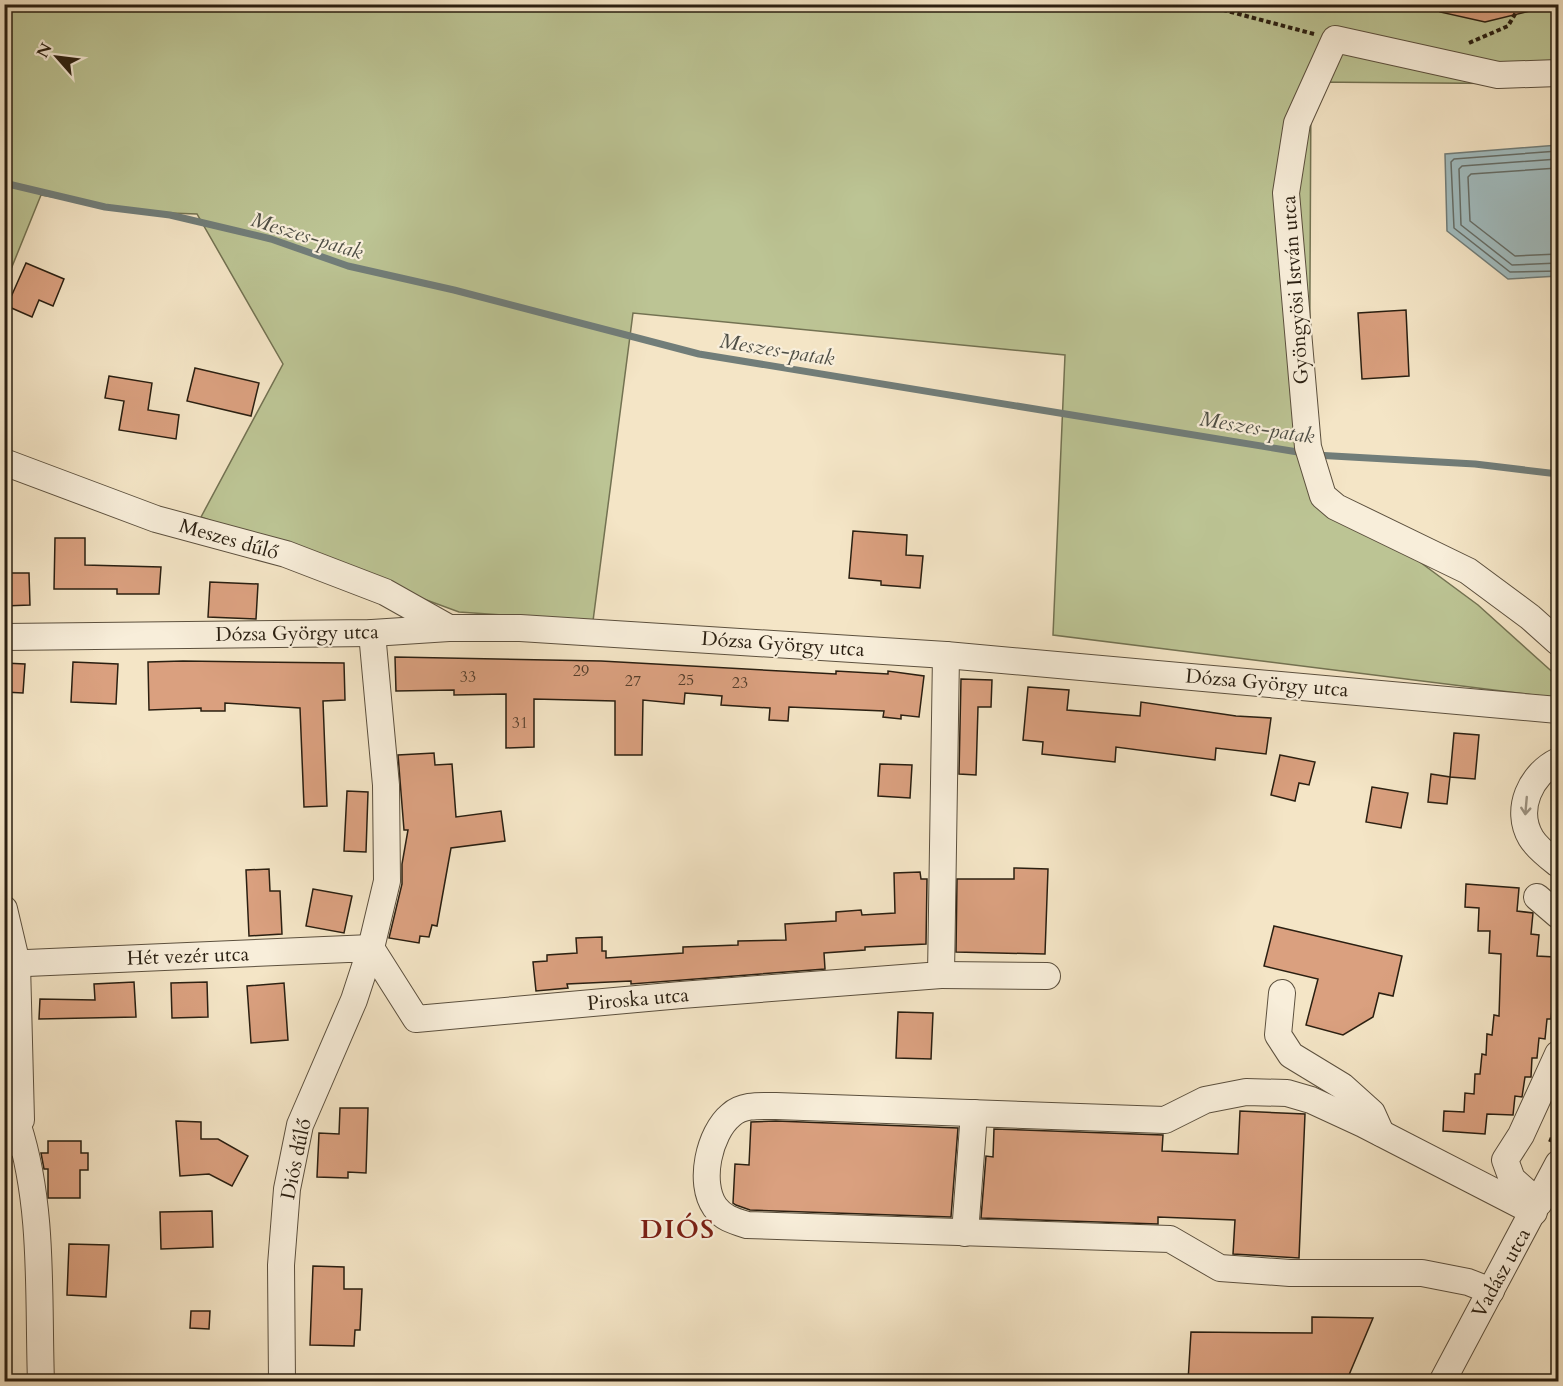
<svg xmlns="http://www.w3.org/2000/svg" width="1563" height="1386" font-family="Cardo,serif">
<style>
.green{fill:#bcc494;stroke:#737252;stroke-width:1.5}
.water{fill:#a1bcbf;stroke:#717d79;stroke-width:1.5}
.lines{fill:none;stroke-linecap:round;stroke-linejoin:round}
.shore{stroke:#666e68;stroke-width:1.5}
.stream{stroke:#717d79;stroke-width:7}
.building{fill:#daa07f;stroke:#2a1f11;stroke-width:1.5}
.minor-casing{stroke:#5c503e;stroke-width:28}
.path{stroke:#2a1f11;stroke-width:4;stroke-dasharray:4.5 3;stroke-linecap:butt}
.minor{stroke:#f8eeda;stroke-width:26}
.oneway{stroke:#9b9180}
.labels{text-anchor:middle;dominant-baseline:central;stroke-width:4.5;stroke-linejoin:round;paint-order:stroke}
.number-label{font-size:16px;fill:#563f2c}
.street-label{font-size:20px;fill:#2a1f11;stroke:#f8eeda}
.water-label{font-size:21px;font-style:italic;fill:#4e4e45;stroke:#f8eeda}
.district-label{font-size:26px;font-weight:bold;letter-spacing:1.5px;fill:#7a1f14;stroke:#f8eeda}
</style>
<rect width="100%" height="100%" fill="#f4e5c6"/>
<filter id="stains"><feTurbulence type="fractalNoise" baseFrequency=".00333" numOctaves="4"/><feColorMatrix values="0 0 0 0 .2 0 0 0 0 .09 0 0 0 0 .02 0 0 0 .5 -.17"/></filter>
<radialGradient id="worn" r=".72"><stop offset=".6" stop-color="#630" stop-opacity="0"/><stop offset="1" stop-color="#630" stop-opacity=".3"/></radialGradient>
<polygon class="green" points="5,5 1558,5 1558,84 1311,82 1309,480 1478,605 1558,677 1558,698 1053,635 1065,355 633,313 593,621 459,612 201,517 283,364 197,214 142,212 41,195 5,284"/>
<polygon class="water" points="1558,145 1558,276 1508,279 1447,231 1445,154"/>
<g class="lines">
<g class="shore">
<polyline points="1558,151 1454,159 1451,162 1454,228 1510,272 1558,271"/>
<polyline points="1558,159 1462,166 1459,169 1461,225 1512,265 1558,263"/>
<polyline points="1558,168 1471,174 1468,177 1470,221 1515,256 1558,254"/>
</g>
<g class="stream">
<polyline points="4,183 105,207 170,215 271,239 348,266 454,290 699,354 1304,453"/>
<polyline points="1315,455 1475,464 1558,474"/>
</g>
</g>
<g class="building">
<polygon points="1440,4 1529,4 1530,11 1485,22 1440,12"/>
<polygon points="26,263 64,279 53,306 39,300 32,317 7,306"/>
<polygon points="1406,310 1409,376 1362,379 1358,313"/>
<polygon points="195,368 259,383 251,416 187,401"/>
<polygon points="109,376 152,383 148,410 179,415 176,439 119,430 124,401 105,398"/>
<polygon points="853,531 907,535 906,555 923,556 920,588 881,585 881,581 849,578"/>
<polygon points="55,538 85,538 85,565 161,567 159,594 117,594 117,589 54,589"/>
<polygon points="4,573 29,573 30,605 4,606"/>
<polygon points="210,582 258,584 256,619 208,617"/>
<polygon points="395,657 601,661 836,674 836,671 888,674 888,671 924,676 919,717 901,715 901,719 883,717 884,711 789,707 788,721 769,720 770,708 721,705 722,696 685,693 684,704 643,700 642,755 615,755 615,701 534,699 534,747 506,748 506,694 454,695 454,690 396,691"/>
<polygon points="183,661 344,663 345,700 323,701 327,806 304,807 300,708 225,703 225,711 201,711 201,708 149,710 148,662"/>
<polygon points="73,662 118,664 116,704 71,702"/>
<polygon points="4,663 25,664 23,693 4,692"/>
<polygon points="961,679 992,680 991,707 978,707 976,775 959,774"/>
<polygon points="1028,687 1069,690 1067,710 1140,716 1141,702 1236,716 1271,718 1266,754 1216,748 1215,760 1116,747 1115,762 1042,754 1043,742 1023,740"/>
<polygon points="1454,733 1479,735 1475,779 1450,777"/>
<polygon points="434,753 435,765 452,764 456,817 501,811 505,841 451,848 437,926 432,925 429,937 420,936 419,943 389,938 402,884 402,864 408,830 404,830 398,755"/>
<polygon points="1280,755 1315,762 1309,785 1299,783 1295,801 1271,795"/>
<polygon points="880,764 912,765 910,798 878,796"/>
<polygon points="1431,774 1450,777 1447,804 1428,802"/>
<polygon points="1372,787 1408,793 1401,828 1366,822"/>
<polygon points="347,791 368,792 366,852 344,851"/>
<polygon points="1014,868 1048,869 1045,954 956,952 957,879 1014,879"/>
<polygon points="269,869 270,891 280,891 282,934 249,936 246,870"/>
<polygon points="920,872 921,879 927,879 926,944 865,947 865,950 824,953 825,969 631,984 631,981 567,984 568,988 536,991 533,962 547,961 547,955 577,953 576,938 602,937 602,951 606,951 606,958 683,953 683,947 738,945 738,941 786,940 785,924 836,921 836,912 861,910 862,915 895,913 894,873"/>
<polygon points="1466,884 1519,888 1517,911 1533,913 1531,934 1539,935 1537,956 1555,957 1553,977 1558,977 1556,1000 1553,1000 1551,1019 1547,1019 1545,1039 1539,1038 1537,1058 1532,1058 1531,1077 1525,1077 1522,1097 1515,1096 1513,1115 1487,1114 1485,1134 1443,1131 1444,1111 1464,1112 1465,1093 1474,1094 1475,1074 1480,1074 1482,1054 1486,1055 1487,1034 1492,1035 1494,1015 1499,1016 1501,954 1489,953 1490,931 1478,931 1479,908 1465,907"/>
<polygon points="313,889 352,896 344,933 306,926"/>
<polygon points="1274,926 1402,956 1393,996 1379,993 1373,1017 1343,1035 1306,1025 1318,979 1264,966"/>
<polygon points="134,982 136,1017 39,1019 40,999 95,1000 94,984"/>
<polygon points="207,982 208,1017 172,1018 171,983"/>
<polygon points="284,983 288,1040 251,1043 247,986"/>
<polygon points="898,1012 933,1013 931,1059 896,1058"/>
<polygon points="340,1108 368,1108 366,1173 348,1172 348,1178 317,1177 319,1133 339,1134"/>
<polygon points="1240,1111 1305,1114 1299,1258 1233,1254 1235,1220 1158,1217 1158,1224 981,1218 986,1156 993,1157 994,1129 1163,1135 1162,1151 1238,1154"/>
<polygon points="176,1121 201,1122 201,1139 218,1139 248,1156 232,1186 209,1174 180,1176"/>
<polygon points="776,1121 958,1128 951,1217 750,1210 736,1205 733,1203 735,1164 749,1165 751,1122"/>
<polygon points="48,1141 81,1141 81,1153 88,1153 88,1170 80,1170 80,1198 48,1198 48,1169 44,1169 41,1153 48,1153"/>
<polygon points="212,1211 213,1247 161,1249 160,1212"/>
<polygon points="69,1244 109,1245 106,1297 67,1295"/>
<polygon points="313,1266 344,1267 344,1289 362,1289 360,1330 355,1330 354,1346 310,1345"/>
<polygon points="191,1311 210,1311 209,1329 190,1328"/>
<polygon points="1312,1317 1373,1318 1346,1382 1188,1381 1191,1332 1312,1333"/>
</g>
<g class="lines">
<g class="minor-casing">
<g id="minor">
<polyline points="1558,73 1498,75 1335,39 1297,123 1286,193 1308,447 1323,496 1336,507 1468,571 1530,617 1558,642"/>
<polyline points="4,462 156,519 286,554 385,592 449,628"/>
<polyline points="372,633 386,785 387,881 371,948 416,1019 681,995 941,975 946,655"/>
<polyline points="4,637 372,633 449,628 520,628 946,655 1558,710"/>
<path d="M1558,761C1531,774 1514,809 1531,838C1537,848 1549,857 1558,864"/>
<polyline points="1537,897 1558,915"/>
<polyline points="4,909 17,964 21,1120 4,1146"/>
<polyline points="4,964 371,948 354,1000 300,1125 287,1189 281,1265 282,1382"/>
<polyline points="941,975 1047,976"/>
<polyline points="1282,993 1278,1035 1291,1055 1342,1086 1372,1113 1381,1133"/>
<path d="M18,1126C44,1207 38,1297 41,1382"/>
<polyline points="1539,1203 1512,1179 1505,1160 1521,1135 1558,1054"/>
<polyline points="965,1233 974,1113"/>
<path d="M1491,1291L1468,1282L1422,1273H1290L1220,1268L1170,1239L747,1225C734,1221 723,1218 715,1207C698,1183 709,1133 731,1115C743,1104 761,1106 776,1106L1165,1120L1205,1100L1246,1092L1287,1093L1311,1100L1363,1124L1534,1212"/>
<polyline points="1442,1382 1558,1164"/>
</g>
</g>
<g class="path">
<polyline points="1201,4 1314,34"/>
<polyline points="1260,6 1261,4"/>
<polyline points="1469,43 1508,26 1521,4"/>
<polyline points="1550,1142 1558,1123"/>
</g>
<use href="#minor" class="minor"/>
</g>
<defs><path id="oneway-shaft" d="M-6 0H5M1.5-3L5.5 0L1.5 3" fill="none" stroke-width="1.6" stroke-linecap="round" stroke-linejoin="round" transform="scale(1.5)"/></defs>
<use class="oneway" href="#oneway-shaft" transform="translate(1526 806) rotate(95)"/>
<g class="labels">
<g class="number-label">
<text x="581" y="671">29</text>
<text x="468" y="677">33</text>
<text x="686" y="680">25</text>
<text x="633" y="681">27</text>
<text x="740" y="683">23</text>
<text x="520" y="723">31</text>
</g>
<g class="street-label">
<text transform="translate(1295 290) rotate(-94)">Gyöngyösi István utca</text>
<text transform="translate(229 539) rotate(16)">Meszes dűlő</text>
<text transform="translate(297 633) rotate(-1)">Dózsa György utca</text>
<text transform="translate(783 644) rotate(4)">Dózsa György utca</text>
<text transform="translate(1267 683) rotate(5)">Dózsa György utca</text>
<text transform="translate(188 956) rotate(-2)">Hét vezér utca</text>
<text transform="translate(638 999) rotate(-5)">Piroska utca</text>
<text transform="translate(296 1159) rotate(-78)">Diós dűlő</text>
<text transform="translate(1501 1273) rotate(-61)">Vadász utca</text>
</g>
<g class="water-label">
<text transform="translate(307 236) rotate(17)">Meszes-patak</text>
<text transform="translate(777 350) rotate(9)">Meszes-patak</text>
<text transform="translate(1257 428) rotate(9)">Meszes-patak</text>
</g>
<g class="district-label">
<text x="678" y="1229">DIÓS</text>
</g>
</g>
<rect width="1563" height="1386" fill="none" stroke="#f4e5c6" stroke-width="24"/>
<rect x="6" y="6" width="1551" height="1374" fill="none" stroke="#2a1f11" stroke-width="3"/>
<rect x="12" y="12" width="1539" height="1362" fill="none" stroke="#2a1f11" stroke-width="1.5"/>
<g transform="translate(57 57) rotate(298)" stroke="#f8eeda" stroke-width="4.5" paint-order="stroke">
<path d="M0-4.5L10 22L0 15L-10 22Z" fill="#2a1f11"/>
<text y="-9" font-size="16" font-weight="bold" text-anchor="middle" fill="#2a1f11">N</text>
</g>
<rect width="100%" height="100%" filter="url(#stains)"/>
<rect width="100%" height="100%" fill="url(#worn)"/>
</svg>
